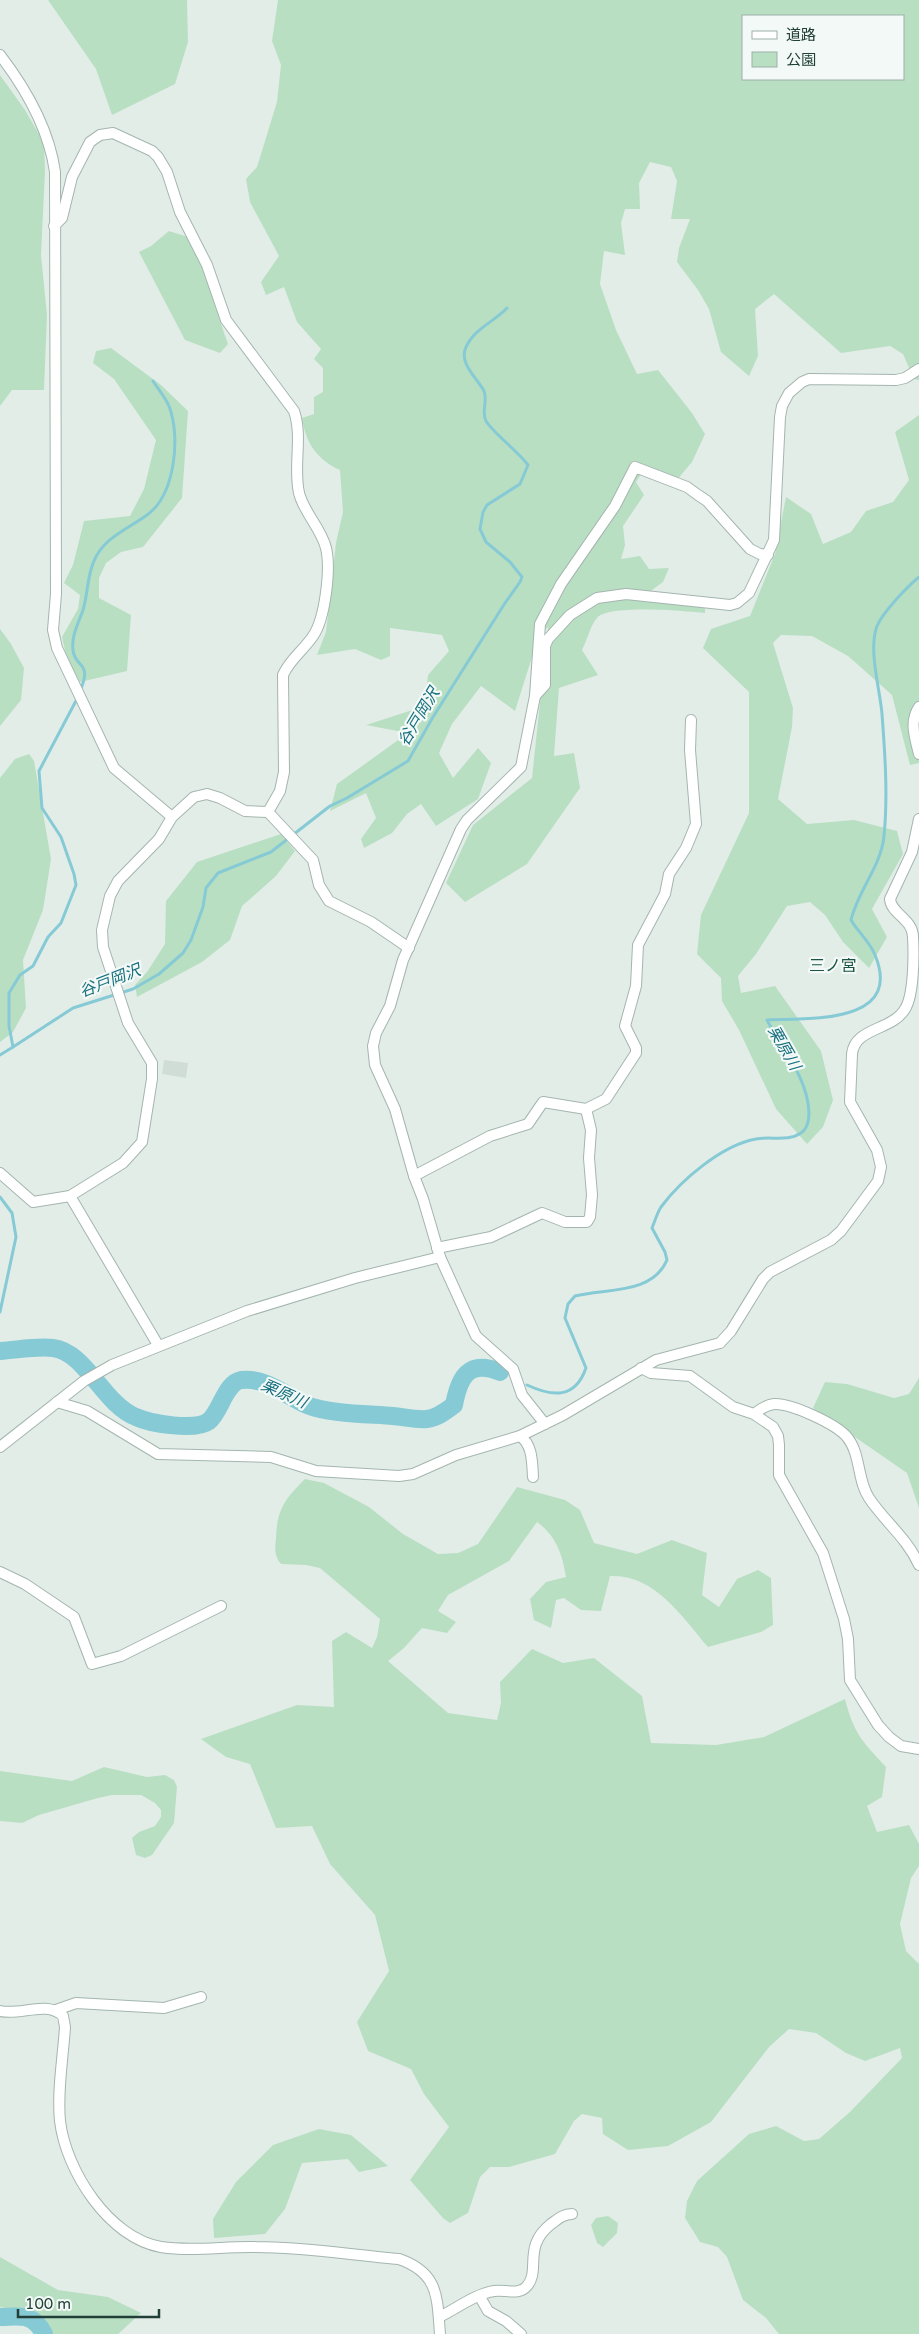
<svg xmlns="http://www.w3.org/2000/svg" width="919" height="2334" font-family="'Varela Round','Noto Sans JP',sans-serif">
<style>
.built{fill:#d0ddd7}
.green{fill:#b9dfc3;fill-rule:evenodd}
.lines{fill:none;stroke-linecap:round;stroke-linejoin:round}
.stream{stroke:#86cad5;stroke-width:3}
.river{stroke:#86cad5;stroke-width:18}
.minor-casing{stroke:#a4b5af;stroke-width:12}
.minor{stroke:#fff;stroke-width:10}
.labels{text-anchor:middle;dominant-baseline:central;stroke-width:4.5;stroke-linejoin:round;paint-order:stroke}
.water-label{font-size:16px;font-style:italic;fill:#176f7f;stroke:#f2f9f6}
.neighbourhood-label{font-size:16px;fill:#1b5344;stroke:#f2f9f6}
</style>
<rect width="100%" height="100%" fill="#e2ede8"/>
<polygon class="built" points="164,1060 188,1063 186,1078 162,1074"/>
<g class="green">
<polygon points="48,0 187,0 188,42 175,84 112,115 96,69"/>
<path d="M278,0H919V380L914,379L903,354L890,346L841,353L774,294L755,309L758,356L749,376L721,352L709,309L698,290L677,262L679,248L690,219H671L677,181L671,167L650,162L639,183L640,209H625L621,223L625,255L604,251L600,284L616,330L637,374L658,370L692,413L705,434L692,462L676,481L644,470L636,482L644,495L623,526L625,545L621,559L640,556L649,569L669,568L663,582L641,598L705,606V613C686,611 607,604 597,618C590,626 587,641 582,650L598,675L559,688L554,756L574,753L580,788L527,864L465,902L446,883L473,825L532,778L548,627L539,635L515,711L481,686L452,724L439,753L453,778L478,748L491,763L478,799L436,826L421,804L407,814L392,833L364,848L361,839L376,818L366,793L330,811L337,784L408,733L366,725L425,706L428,675L449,651L442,635L390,628V656L381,660L355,649L317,655L326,632L336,543L343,512L340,470C316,459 306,443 302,418L314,414V397L323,392V368L314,359L321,349L297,322L284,287L266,295L261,282L279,256L250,202L246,179L257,167L277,102L281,65L272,41ZM743,16H903V79H743Z"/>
<polygon points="0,75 25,110 44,143 45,171 41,255 47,315 44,390 12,390 0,406"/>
<path d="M169,231L188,237C206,271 215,308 228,344L220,353L185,340L139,252L151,246Z"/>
<polygon points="111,348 161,385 188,411 182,498 143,547 121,552 106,563 99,578 99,598 131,615 127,671 80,682 66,655 62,637 78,609 80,595 64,583 73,565 84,521 130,516 144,489 156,440 114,379 93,363 96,351"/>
<polygon points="919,415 919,763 910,765 892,695 848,656 812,636 781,635 773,643 793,708 792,727 778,799 807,824 854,820 897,831 903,854 872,909 887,937 869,968 843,942 825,915 810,902 787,906 756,954 738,976 741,993 775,986 821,1051 833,1100 823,1127 807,1144 776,1109 739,1030 722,1001 721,978 697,954 701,915 749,813 749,692 703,648 711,629 750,616 775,554 786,497 811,514 823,544 851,532 866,511 893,502 909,480 895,432"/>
<polygon points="0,629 11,644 24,668 21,700 0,726"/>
<polygon points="29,754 34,761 51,859 43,910 23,960 26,1008 13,1032 0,1042 0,778 15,759"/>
<polygon points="281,834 295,851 276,876 242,906 230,940 202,962 137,997 135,985 147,972 165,944 166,901 197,862"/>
<polygon points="919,1378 919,1508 907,1473 813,1408 825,1382 847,1384 894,1398 909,1394"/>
<path d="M305,1479L324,1483L369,1507L403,1534L438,1554L458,1553L478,1544L517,1487L565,1500L580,1510L594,1543L637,1554L672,1540L707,1553L702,1595L719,1607L737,1579L758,1570L771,1578L773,1625L761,1632L708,1647C682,1617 655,1574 610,1576L601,1611L581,1610L564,1598L556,1600L551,1628L534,1620L530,1599L546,1582L566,1577C562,1553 556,1536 537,1522L509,1561L448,1595L438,1611L456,1622L447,1633L422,1628L404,1648L388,1661L448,1713L497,1720L501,1703L500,1682L532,1649L563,1663L594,1658L642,1696L651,1743L716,1745L764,1737L845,1699C854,1734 862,1741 886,1767L882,1797L867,1806L877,1832L909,1825L919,1844V1866L911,1878L900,1924L906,1951L919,1964V2334H779L766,2318L743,2300L727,2257L718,2247L700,2242L685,2218L687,2201L697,2181L749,2134L776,2126L804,2141L819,2139L850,2112L902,2058L900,2048L865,2061L846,2053L816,2033L789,2029L769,2047L711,2122L668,2146L628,2150L603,2134L602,2118L582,2114L574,2121L555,2154L509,2167H490L480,2177L468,2213L450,2223L443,2218L410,2180L449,2127L424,2094L411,2069L368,2051L357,2022L389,1971L375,1915L330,1864L312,1826L276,1828L250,1764L226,1757L201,1739L297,1705L334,1707L332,1641L346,1632L372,1648L377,1637L380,1619L320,1568L306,1565L281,1564C274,1555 275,1549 276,1538C277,1509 285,1499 305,1479Z"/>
<polygon points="104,1767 147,1777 165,1775 174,1780 177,1787 174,1823 152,1855 145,1858 136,1855 132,1838 139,1832 155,1826 161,1817 161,1810 155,1803 141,1795 112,1795 98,1798 39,1815 22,1823 0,1821 0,1771 72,1781"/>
<polygon points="319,2129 351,2135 388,2166 359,2172 348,2159 302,2163 285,2209 265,2234 214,2238 213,2219 236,2182 273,2145"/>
<polygon points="608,2216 618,2223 617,2233 603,2247 597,2243 591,2225 596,2218"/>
<polygon points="0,2257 58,2290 108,2297 141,2313 118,2334 35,2334 30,2313 0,2307"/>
</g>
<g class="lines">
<g class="stream">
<path d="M80,691C93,661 75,669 73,650C71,636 79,622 83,610C88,594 87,576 94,561C103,538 128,529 147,515C175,495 181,437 169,406C165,397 158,389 153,381"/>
<path d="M13,1047L73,1008L133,989L159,974L183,953L191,940L203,907L206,888L218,873L271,852L330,806L347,798L408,761L433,717L505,603L520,582L522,577L510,562L486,542L480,529L483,512L487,505L520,484L528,465C517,450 495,435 486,421C481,411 488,402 484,391C478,379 458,363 466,347C475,328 494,322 507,308"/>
<polyline points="0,1055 13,1047 9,1026 9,993 20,975 33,966 48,937 61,923 76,885 74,874 61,837 42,808 39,771 78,697"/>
<polyline points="0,1197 12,1213 16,1237 0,1312"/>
<path d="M527,1385C553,1397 575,1399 586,1368L565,1318L568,1304L575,1296C606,1288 652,1295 667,1260L665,1252L652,1228C655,1221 657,1213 661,1207C681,1180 722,1145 756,1139C771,1136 788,1142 801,1133C807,1129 809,1120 809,1113C808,1078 782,1049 767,1020C808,1018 904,1025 875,955C870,942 858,932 851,920C858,890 881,867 884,836C888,796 885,754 882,714C880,689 868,650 877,626C883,612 907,587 919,577"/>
</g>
<g class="river">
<path d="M0,1351C17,1350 36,1346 53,1348C86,1352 103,1404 136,1417C151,1424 196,1431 209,1421C221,1411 225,1383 241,1380C266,1377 286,1396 307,1405C328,1414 370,1414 393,1416C404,1417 416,1420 427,1419C437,1418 446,1411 454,1405C459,1378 468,1359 500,1372"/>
<path d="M0,2317C19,2317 33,2312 44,2334"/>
</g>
<g class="minor-casing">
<g id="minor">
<path d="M0,55C26,89 49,129 55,172L56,594L53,630L57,648L114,768L172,817"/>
<path d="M54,226L62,218L72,177L90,142L100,135L113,133L152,151L158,157L167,172L180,212L207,265L226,320L294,411C303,437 293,466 299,493C304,513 321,528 326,548C331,569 325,619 313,636C303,651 290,659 283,675L284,772L280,791L268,812"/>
<polyline points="535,696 545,685 545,646 548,639 570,615 597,598 626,594 730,605 737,603 749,593 774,540 780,417 782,406 789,393 802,382 809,379 896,380 905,378 919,369"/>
<path d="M919,707C909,722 915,737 919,754"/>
<polyline points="0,1173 33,1202 70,1196 123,1163 142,1142 152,1079 152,1063 128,1023 103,947 102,930 110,896 118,881 159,839 172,817 194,797 207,794 220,798 245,811 268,812 313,860 319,885 329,901 371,922 409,948"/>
<polyline points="414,1176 490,1136 528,1124 543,1102 586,1109 606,1099 636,1053 636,1048 625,1026 636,986 638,945 665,894 669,874 686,848 696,824 690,750 691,720"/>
<polyline points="70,1196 158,1345"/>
<polyline points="437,1248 491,1237 542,1213 565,1222 587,1222 590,1217 592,1195 589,1158 591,1130 586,1109"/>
<polyline points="641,1368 651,1373 690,1376 733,1407 754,1414 773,1427 778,1436 779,1445 779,1475 823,1553 844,1619 848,1639 850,1680 878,1725 889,1737 901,1746 919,1749"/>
<path d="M57,1402L87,1411L158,1454L271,1457L316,1471L399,1476L413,1474L456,1455L520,1436L563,1415L656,1360L720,1343L731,1331L763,1279L770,1272L831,1240L841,1231L878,1181L881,1167L877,1150L850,1102L852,1054C855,1027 892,1031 905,1009C914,995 914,955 913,937C913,919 891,914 890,899L912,852L919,819"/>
<path d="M754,1414C760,1409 767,1405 774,1404C791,1403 836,1424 847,1437C861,1454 857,1480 869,1498C885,1522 907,1538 919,1565"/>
<polyline points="545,1424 522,1395 513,1369 476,1336 440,1257 423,1199 414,1176 395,1109 375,1065 373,1046 376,1033 390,1006 403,960 461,829 467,820 521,767 535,696 540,624 561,584 615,506 635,467 687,487 698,495 707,501 750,549 760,554 768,555"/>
<path d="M520,1436C533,1445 532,1463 533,1477"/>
<polyline points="0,1447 84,1381 112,1365 247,1311 355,1278 440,1257"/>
<polyline points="0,1572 25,1584 74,1617 92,1664 121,1656 221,1606"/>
<polyline points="56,2010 76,2003 164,2008 201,1997"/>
<path d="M0,2011C21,2016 46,2000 63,2016L65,2027C63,2058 57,2091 60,2121C66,2171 109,2238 161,2247C193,2252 225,2246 256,2247C304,2247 352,2255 399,2259C439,2273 437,2297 440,2334"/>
<polyline points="480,2297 488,2311 506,2321 521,2334"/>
<path d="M439,2317C456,2309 475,2294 494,2291C505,2289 519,2296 527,2286C541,2270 522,2247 551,2224C558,2219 563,2214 572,2214"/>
</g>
</g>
<use href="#minor" class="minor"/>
</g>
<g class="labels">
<g class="water-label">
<text transform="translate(419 717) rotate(-59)">谷戸岡沢</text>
<text transform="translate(110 981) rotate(-21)">谷戸岡沢</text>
<text transform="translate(784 1048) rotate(60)">栗原川</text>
<text transform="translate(284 1394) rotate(24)">栗原川</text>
</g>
<g class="neighbourhood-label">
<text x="833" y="966">三ノ宮</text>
</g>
</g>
<rect x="742" y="15" width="162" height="65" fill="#f2f9f6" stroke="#9eafa9"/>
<rect x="752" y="31" width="25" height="8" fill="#ffffff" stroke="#9eafa9"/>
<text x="786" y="40" font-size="15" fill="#213f36">道路</text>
<rect x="752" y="52" width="25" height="15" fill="#b9dfc3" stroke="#9eafa9"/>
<text x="786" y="65" font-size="15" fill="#213f36">公園</text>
<path d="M18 2309v8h141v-8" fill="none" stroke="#213f36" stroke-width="2.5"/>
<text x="25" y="2309" font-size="15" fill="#213f36" stroke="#f2f9f6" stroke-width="4" paint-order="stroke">100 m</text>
</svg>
